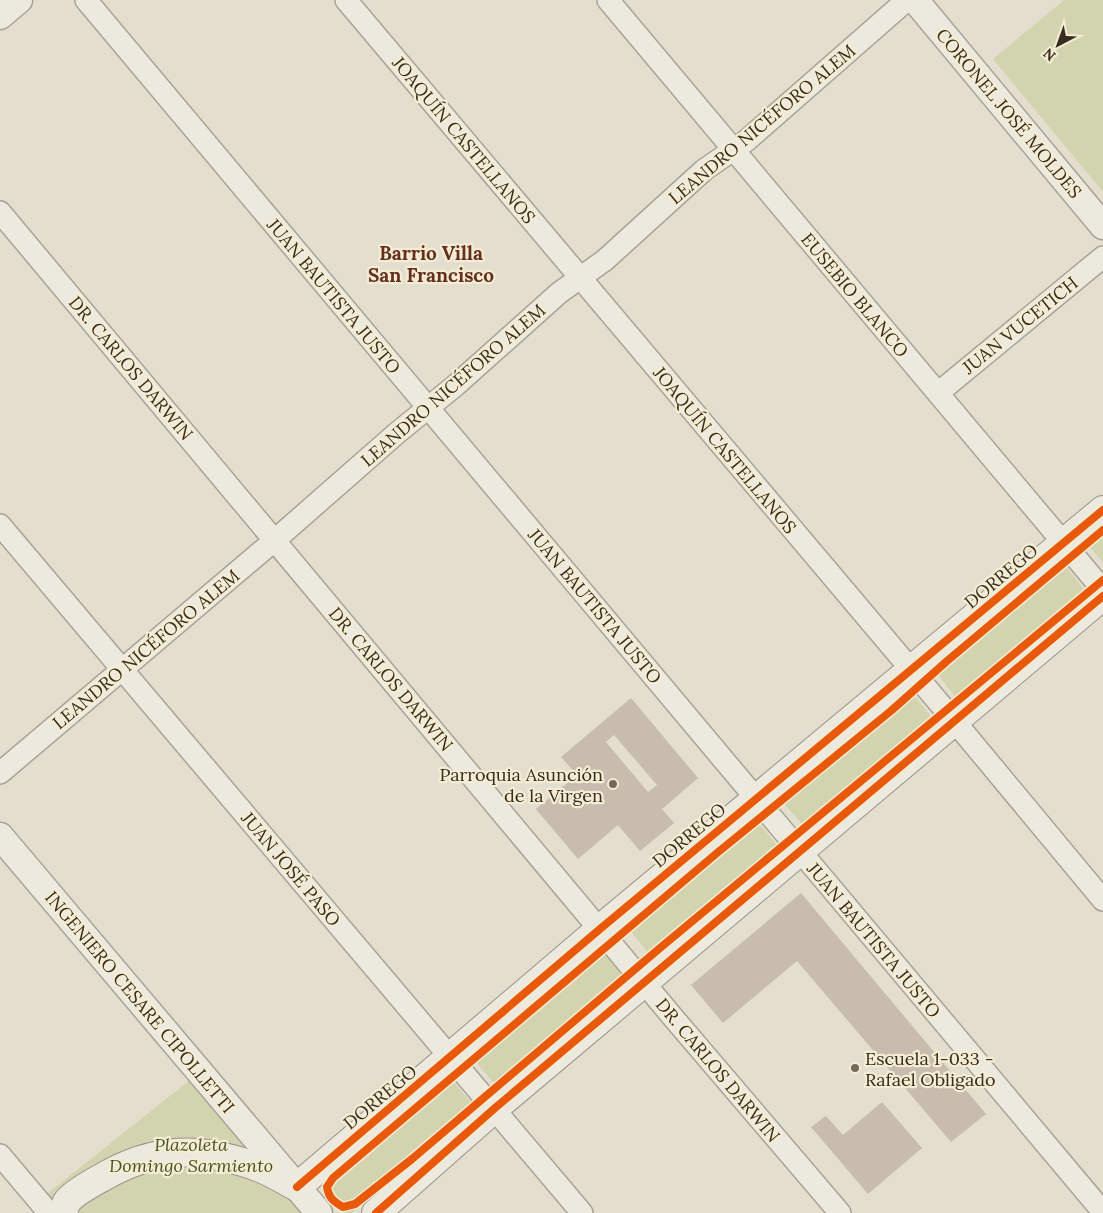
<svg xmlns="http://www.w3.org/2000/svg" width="1103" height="1213" font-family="Lora,serif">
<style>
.green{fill:#d2d4b0}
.building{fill:#c8bcaf;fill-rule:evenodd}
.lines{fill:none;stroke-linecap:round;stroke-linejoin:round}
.minor-casing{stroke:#a9a396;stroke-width:24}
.tertiary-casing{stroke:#a9a396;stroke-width:29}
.secondary-casing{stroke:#999286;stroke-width:30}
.minor{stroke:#ece9df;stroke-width:21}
.tertiary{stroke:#ece9df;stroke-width:26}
.secondary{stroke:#ece9df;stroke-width:28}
.cycleway-casing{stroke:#f5ecd4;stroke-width:11}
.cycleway{stroke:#e8590c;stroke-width:8}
.poi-dot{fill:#746a5c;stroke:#f5ecd4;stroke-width:2}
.labels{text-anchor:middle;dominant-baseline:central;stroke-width:4.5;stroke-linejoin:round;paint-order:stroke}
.street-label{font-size:18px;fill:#382c1e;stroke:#f5ecd4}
.poi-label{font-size:18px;fill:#382c1e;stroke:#f5ecd4;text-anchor:end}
.park-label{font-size:18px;font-style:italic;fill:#475525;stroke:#f5ecd4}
.neighbourhood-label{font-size:19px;font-weight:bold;fill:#652f1e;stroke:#f5ecd4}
</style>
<rect width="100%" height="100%" fill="#e4dece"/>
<g class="green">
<polygon points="1064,0 1103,0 1103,192 993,59"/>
<polygon points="1103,529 1103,563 1089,546 1089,542"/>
<polygon points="1058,564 1065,565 1084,590 1084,595 961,698 956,698 936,672 935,669 938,665"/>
<polygon points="909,692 913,694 932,718 931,723 807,828 805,828 783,802 785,794 905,693"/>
<polygon points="754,819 758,822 778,846 778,851 655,955 650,955 629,929 631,922"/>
<polygon points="600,951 605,953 625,978 625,981 499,1087 497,1087 475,1061 477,1053"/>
<polygon points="200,1072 319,1213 49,1213 38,1201"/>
<polygon points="446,1077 451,1079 473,1105 473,1110 352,1213 344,1213 324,1189 324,1185 326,1181"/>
</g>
<g class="building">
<path d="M631,698L698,778L662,809L674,823L640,851L618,825L578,859L536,809L577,775L561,757ZM614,735L657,785L648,792L606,742Z"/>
<polygon points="801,893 986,1114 951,1142 797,961 723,1023 691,985"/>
<polygon points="882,1102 922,1148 868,1194 811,1127 826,1116 843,1135"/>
</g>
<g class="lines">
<g class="minor-casing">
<g id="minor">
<polyline points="86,0 1103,1212"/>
<polyline points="346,0 946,711 1103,900"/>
<polyline points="608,0 1103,590"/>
<polyline points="0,212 671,1015 840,1213"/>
<polyline points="938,393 1103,257"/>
<polyline points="0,525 582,1213"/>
<polyline points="0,773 275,540 397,433 456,385 559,293 605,260 704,170 746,141 907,0"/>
<polyline points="0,1155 49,1213"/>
</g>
</g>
<g class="tertiary-casing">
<g id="tertiary">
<polyline points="915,0 1103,226"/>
<polyline points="0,16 19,0"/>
<polyline points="0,836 319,1213"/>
</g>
</g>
<g class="secondary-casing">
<g id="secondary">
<path d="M63,1213C64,1210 65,1205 67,1202C72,1194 92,1183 101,1178C156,1146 200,1146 260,1168C273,1173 285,1181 297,1187L600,929L1103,510"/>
<polyline points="376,1213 495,1108 1103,596"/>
</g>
</g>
<use href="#minor" class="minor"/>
<use href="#tertiary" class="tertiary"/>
<use href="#secondary" class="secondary"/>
<g class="cycleway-casing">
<g id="cycleway">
<path d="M1103,530L947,661L892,710L717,853L333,1178L327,1187C329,1198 333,1201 343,1207L355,1204L412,1159L660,948L1103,580"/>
<polyline points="297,1187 600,929 1103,510"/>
<polyline points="376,1213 495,1108 1103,596"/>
</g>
</g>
<use href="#cycleway" class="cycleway"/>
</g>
<g class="poi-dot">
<circle cx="613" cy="784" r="5"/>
<circle cx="855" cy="1068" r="5"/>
</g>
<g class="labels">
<g class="street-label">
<text transform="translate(1009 113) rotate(50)">CORONEL JOSÉ MOLDES</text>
<text transform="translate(762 124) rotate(-40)">LEANDRO NICÉFORO ALEM</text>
<text transform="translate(464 140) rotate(50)">JOAQUÍN CASTELLANOS</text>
<text transform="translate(855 295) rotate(50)">EUSEBIO BLANCO</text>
<text transform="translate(334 296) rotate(50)">JUAN BAUTISTA JUSTO</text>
<text transform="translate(1020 325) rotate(-39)">JUAN VUCETICH</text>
<text transform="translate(131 368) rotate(50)">DR. CARLOS DARWIN</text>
<text transform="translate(453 385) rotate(-41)">LEANDRO NICÉFORO ALEM</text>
<text transform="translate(725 450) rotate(50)">JOAQUÍN CASTELLANOS</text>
<text transform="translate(1001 576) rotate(-40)">DORREGO</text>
<text transform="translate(595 606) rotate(50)">JUAN BAUTISTA JUSTO</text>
<text transform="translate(146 649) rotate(-40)">LEANDRO NICÉFORO ALEM</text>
<text transform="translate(391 679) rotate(50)">DR. CARLOS DARWIN</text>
<text transform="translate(689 835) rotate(-40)">DORREGO</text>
<text transform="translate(291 869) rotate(50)">JUAN JOSÉ PASO</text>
<text transform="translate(874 940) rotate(50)">JUAN BAUTISTA JUSTO</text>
<text transform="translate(140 1002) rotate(50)">INGENIERO CESARE CIPOLLETTI</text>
<text transform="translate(718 1070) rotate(50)">DR. CARLOS DARWIN</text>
<text transform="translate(380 1097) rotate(-40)">DORREGO</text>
</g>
<g class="poi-label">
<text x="603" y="774">Parroquia Asunción<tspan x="603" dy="21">de la Virgen</tspan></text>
<text x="865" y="1058" text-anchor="start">Escuela 1-033 -<tspan x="865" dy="21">Rafael Obligado</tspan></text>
</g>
<g class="park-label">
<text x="191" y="1144">Plazoleta<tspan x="191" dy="21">Domingo Sarmiento</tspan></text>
</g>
<g class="neighbourhood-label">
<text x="431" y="253">Barrio Villa<tspan x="431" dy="22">San Francisco</tspan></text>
</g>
</g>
<g transform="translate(1058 45) rotate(221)" stroke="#f5ecd4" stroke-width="4" paint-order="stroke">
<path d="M0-4L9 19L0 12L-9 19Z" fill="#382c1e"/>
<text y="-8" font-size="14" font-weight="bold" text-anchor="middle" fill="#382c1e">N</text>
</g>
</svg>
